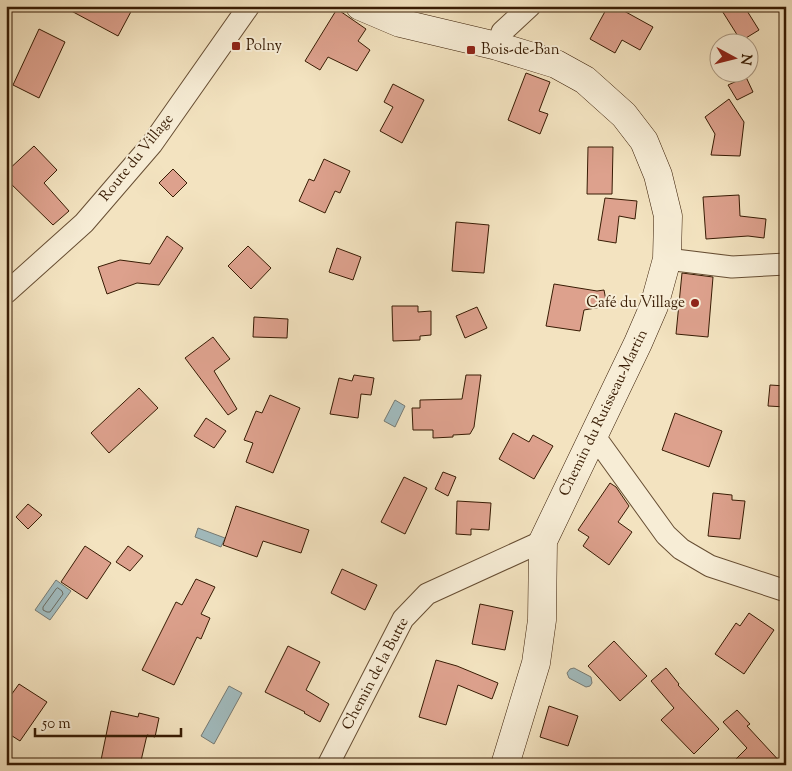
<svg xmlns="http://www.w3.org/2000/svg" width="792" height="771" font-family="'Sorts Mill Goudy',serif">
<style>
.water{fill:#a1bbbe;stroke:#777b74}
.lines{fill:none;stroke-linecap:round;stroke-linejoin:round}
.shore{stroke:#6c6c61;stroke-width:1}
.building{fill:#dda18d;stroke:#381c04}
.street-casing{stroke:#674e33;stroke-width:23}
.secondary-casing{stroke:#381c04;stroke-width:29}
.street{stroke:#f7edd6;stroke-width:21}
.secondary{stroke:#f7edd6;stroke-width:28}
.poi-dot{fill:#8f2418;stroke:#f7edd6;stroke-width:2}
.labels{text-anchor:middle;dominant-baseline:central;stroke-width:4;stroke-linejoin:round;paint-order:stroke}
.poi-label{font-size:15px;fill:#381c04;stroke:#f7edd6;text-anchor:start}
.street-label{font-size:15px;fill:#381c04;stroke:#f7edd6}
</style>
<rect width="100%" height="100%" fill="#f3e3c0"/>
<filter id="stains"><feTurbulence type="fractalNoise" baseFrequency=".004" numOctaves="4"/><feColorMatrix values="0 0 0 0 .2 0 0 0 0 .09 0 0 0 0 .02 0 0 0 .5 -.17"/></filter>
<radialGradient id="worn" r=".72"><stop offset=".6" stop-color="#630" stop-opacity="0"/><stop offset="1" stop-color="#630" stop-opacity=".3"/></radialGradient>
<g class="water">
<polygon points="395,400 405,406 395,427 384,421"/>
<polygon points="198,528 225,538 221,547 195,537"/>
<polygon points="56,580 71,591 50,620 35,610"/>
<polygon points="574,668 591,677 592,683 590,686 586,687 569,678 567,673 570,669"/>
<polygon points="229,686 242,693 214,744 201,736"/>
</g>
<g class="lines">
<polygon class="shore" points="58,588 62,591 63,594 50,612 47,612 43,610 43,607 56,589"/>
</g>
<g class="building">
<polygon points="62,6 134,6 118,36"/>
<polygon points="608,6 615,6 653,27 640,50 622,40 615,53 590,39"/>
<polygon points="719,6 744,6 759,30 741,41"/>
<polygon points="337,9 366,29 358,41 370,50 357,71 328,57 320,70 305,61"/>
<polygon points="39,29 65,42 39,98 13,85"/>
<polygon points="526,73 550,82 539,111 548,114 540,134 508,120"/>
<polygon points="746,77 753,92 737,100 728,85"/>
<polygon points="393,84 424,100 402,143 380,131 393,107 384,102"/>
<polygon points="729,99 744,122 740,156 711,155 715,134 705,117"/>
<polygon points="34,146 57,170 44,183 69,211 53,225 6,179 6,172"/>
<polygon points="588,147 613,147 612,194 587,194"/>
<polygon points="324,159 350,171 340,193 335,191 325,213 299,201 309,179 314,181"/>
<polygon points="173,169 187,183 173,197 159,183"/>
<polygon points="739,195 740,216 766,219 764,238 748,236 706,239 703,197"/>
<polygon points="605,198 637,201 635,219 619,216 616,243 598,240"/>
<polygon points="456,222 489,225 484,273 452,271"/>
<polygon points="167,236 183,248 159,285 137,283 107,294 98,267 120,260 150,264"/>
<polygon points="248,246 271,268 251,289 228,266"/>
<polygon points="337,248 361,257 353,280 329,272"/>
<polygon points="682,273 713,277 708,337 676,334"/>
<polygon points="554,284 597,291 604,290 607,306 584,310 580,331 546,326"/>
<polygon points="392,306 418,306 418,312 431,311 431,335 420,336 420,340 393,341"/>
<polygon points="477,307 487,328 465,338 456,316"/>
<polygon points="254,317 288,319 287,338 253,337"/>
<polygon points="213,337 230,359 214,371 237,409 228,415 185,358"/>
<polygon points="354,375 374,378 371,395 361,394 358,418 330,414 339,378 352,381"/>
<polygon points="466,375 481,375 474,427 470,434 453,435 453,437 433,438 433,430 413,430 412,408 420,408 420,400 462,399"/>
<polygon points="770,385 786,386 786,407 768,406"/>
<polygon points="139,388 158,408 109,453 91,433"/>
<polygon points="270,395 300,408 273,473 246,462 253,443 244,440 256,411 262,413"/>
<polygon points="675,413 722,431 709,467 662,450"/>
<polygon points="206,418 226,431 214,448 194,436"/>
<polygon points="513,433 529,442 533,435 553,446 534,479 499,459"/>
<polygon points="443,472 456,477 448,496 435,489"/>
<polygon points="404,477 427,488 405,534 381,522"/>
<polygon points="610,483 616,487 629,506 618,522 632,532 609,565 583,546 589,537 578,530"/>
<polygon points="713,493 732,495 732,500 745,501 740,539 708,536"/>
<polygon points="457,501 491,503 489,530 471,529 471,535 456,534"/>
<polygon points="28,504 42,515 28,529 16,517"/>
<polygon points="236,506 309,530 301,553 263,541 257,557 223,545"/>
<polygon points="85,546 111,563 87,599 61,582"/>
<polygon points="128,546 143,556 130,571 116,562"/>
<polygon points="342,569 377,585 365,610 331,593"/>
<polygon points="196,579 215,587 201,614 210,618 201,639 197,637 174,685 142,670 176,602 182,605"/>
<polygon points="480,604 513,611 505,650 472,644"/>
<polygon points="749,613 774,630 744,674 715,654 736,623 740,626"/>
<polygon points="614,641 647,676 620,701 588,666"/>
<polygon points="288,646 320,662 306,690 329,704 320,722 304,713 305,712 265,692"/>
<polygon points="436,660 457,666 498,683 492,699 458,685 446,725 419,717"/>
<polygon points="666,668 679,684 678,685 719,729 694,754 661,720 674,708 651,681"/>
<polygon points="19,684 47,702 20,741 6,732 6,702"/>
<polygon points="549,706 578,716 568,746 540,737"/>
<polygon points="737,710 750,724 747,726 783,765 730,765 747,748 723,722"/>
<polygon points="111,711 138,717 139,713 159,718 155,737 147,735 140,765 100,765"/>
</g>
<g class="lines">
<g class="street-casing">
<g id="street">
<polyline points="497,46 502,32 530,6"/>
<polyline points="667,259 732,267 786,264"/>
<polyline points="6,293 84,223 152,144 249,6"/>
<polyline points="593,434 666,535 681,549 710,566 786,591"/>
<polyline points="328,765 403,619 427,594 543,541"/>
</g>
</g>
<g class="secondary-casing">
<polyline id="secondary" points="360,6 400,23 497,46 556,64 585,80 624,115 644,141 658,175 668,216 667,259 654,306 638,343 543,541 542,620 536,663 505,765"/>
</g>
<use href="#street" class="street"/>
<use href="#secondary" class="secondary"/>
</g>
<g class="poi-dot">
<rect x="231" y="41" width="10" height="10" rx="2.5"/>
<rect x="466" y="45" width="10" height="10" rx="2.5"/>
<circle cx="695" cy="303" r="5"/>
</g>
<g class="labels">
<g class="poi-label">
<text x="246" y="46">Polny</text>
<text x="481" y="50">Bois-de-Ban</text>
<text x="685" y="303" text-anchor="end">Café du Village</text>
</g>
<g class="street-label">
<text transform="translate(137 158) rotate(-51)">Route du Village</text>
<text transform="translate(604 413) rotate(-64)">Chemin du Ruisseau-Martin</text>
<text transform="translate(376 674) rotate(-62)">Chemin de la Butte</text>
</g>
</g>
<rect width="792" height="771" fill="none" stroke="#f3e3c0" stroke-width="25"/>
<rect x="8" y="8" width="777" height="756" fill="none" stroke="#381c04" stroke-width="2.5"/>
<rect x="12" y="12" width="767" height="746" fill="none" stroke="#381c04"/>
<g transform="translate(734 58) rotate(97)"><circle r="24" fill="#f7edd6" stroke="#ab9982"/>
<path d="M0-4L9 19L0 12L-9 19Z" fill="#8f2418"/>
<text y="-8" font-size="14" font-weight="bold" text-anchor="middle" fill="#381c04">N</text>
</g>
<path d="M35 728v8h146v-8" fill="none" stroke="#381c04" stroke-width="2.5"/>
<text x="42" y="728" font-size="15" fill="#381c04" stroke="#f7edd6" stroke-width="4" paint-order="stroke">50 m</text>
<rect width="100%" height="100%" filter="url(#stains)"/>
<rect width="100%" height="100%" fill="url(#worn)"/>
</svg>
